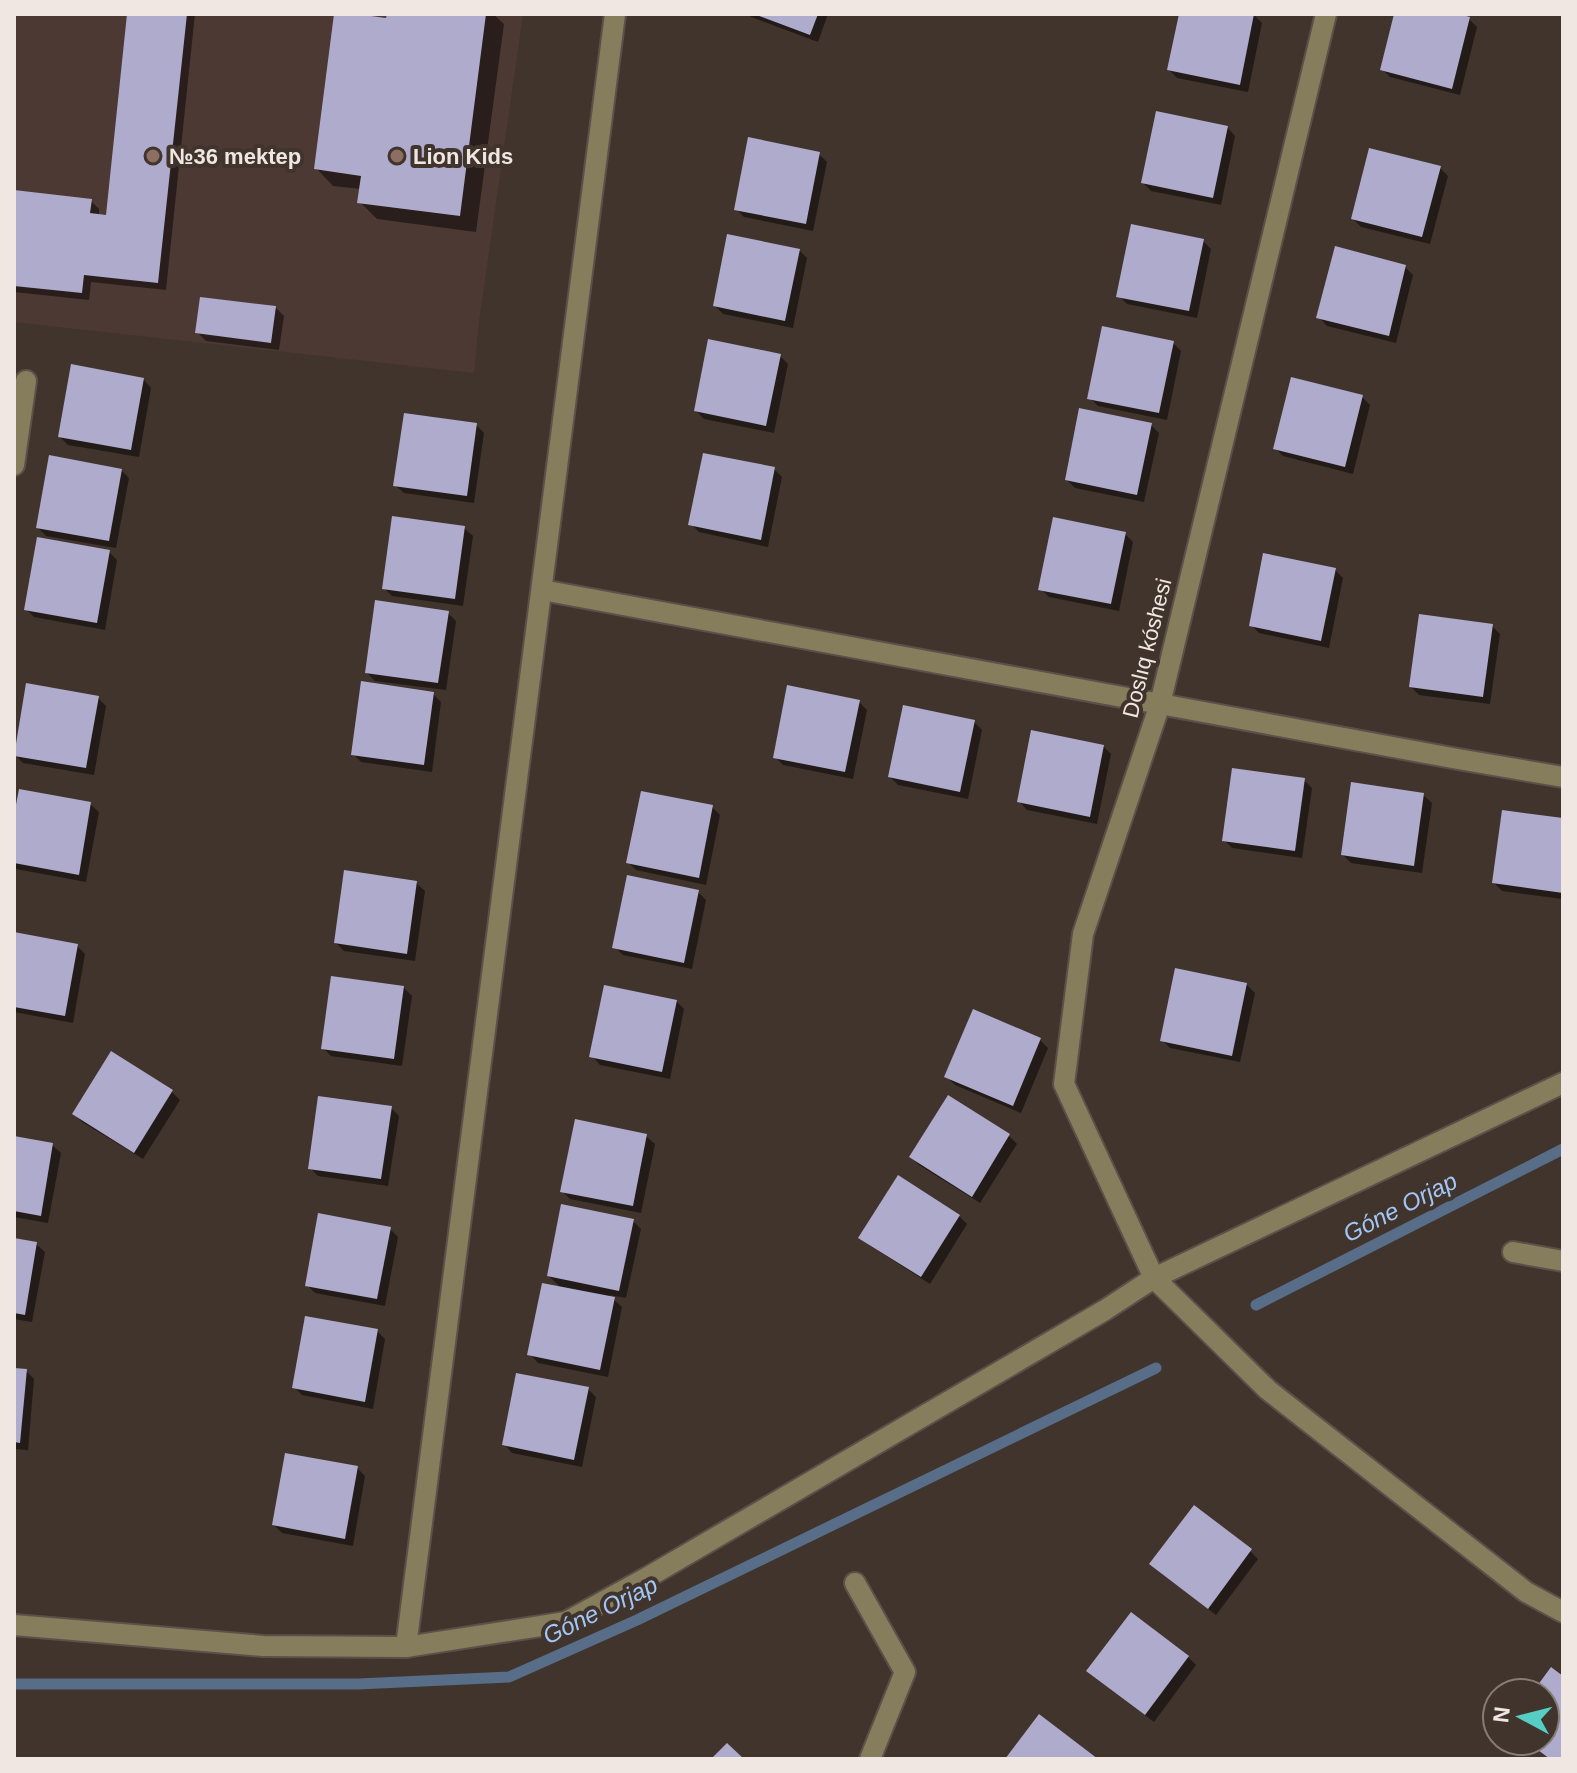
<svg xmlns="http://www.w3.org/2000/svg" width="1577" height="1773" font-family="Arial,sans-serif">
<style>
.education{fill:#4d3934}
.shadow{fill:#0007}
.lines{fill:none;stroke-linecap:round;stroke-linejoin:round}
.stream{stroke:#586d87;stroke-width:11}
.building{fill:#aeabcd}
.minor-casing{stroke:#5c514a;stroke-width:24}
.minor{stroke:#867d5c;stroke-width:20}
.education-dot{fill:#8d6e63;stroke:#40342d;stroke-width:3}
.labels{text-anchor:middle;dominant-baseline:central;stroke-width:8;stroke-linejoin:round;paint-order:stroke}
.poi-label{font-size:22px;font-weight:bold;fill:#f0e7e3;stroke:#40342d;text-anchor:start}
.street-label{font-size:22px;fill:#f0e7e3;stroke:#40342d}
.water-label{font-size:24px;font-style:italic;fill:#a2c6f6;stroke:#40342d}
</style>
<rect width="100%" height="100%" fill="#40342d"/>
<polygon class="education" points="14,14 523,14 479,321 474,373 14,322"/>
<g class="shadow">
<polygon points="129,14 195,14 166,290 91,282 89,300 14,292 14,192 91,201 99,209 99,216 107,217"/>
<polygon points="336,14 388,20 389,14 493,14 504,24 476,232 377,219 360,202 361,189 333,186 316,168"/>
<polygon points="748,14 828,14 818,42 751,17"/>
<polygon points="1181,14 1250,14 1254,15 1262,23 1248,92 1177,78 1169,70"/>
<polygon points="1396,14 1451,14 1469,19 1477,27 1460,95 1390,77 1382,69"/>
<polygon points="1227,127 1235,136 1221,205 1151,191 1143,183"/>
<polygon points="819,154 827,162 813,231 744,217 736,209"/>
<polygon points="1440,168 1448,176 1430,244 1361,227 1353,219"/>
<polygon points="1203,241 1211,249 1197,318 1127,304 1119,296"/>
<polygon points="799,250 807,258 793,328 723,314 715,306"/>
<polygon points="1405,267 1413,275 1396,343 1327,326 1319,317"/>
<polygon points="276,308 284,316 279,350 206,341 198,333"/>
<polygon points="1173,343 1181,351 1167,420 1098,406 1090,398"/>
<polygon points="780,356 788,364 774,433 704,419 696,411"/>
<polygon points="143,379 151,388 139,457 68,445 60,437"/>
<polygon points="1362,397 1370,405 1353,474 1283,456 1275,448"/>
<polygon points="476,425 484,433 474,503 404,493 395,485"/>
<polygon points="1151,425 1159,433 1144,502 1075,488 1067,480"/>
<polygon points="774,469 782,477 768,547 699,532 691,524"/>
<polygon points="121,470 129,478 116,548 46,536 38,528"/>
<polygon points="464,528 473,536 463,606 392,596 384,588"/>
<polygon points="1125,534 1133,542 1119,611 1049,597 1041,589"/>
<polygon points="109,552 117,560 105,630 34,617 26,609"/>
<polygon points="1335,570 1343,578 1329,648 1259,633 1251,625"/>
<polygon points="448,613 456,621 446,690 375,681 367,673"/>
<polygon points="1492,626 1500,634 1490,704 1419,695 1411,687"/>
<polygon points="433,694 441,702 432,772 361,762 353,754"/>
<polygon points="98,698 106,706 94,775 23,763 15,755"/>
<polygon points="859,702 867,710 853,779 783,765 775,757"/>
<polygon points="974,722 982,730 968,799 898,785 890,777"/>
<polygon points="1103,746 1111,754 1097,824 1027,810 1019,801"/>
<polygon points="1304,780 1312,788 1302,858 1232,848 1224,840"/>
<polygon points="1423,795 1432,803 1422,873 1351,863 1343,855"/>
<polygon points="90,804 99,812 86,882 16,869 14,867 14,826"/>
<polygon points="712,807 720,815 706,885 636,870 628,862"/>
<polygon points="1563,821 1563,899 1502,891 1494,883"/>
<polygon points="416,883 425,891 415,961 344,951 336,943"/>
<polygon points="698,892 706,900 692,969 623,955 615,947"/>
<polygon points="14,934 77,946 85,954 73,1023 14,1012"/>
<polygon points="1247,985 1255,993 1240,1062 1170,1048 1162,1040"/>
<polygon points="404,988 412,996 402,1066 331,1056 323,1048"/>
<polygon points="676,1001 684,1009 670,1079 600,1065 592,1056"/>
<polygon points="1040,1040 1048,1048 1021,1113 955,1085 947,1077"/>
<polygon points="111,1054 172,1092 180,1100 143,1159 82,1122 74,1114"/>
<polygon points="948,1097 1009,1136 1017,1144 980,1203 919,1165 911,1157"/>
<polygon points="391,1108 399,1116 388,1186 318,1176 310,1168"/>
<polygon points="646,1136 655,1144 641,1213 570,1199 562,1191"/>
<polygon points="14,1138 52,1145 61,1153 48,1223 14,1217"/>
<polygon points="959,1216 967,1224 930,1284 869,1245 861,1237"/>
<polygon points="633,1221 641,1229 626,1298 609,1295 622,1307 608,1377 538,1363 530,1354 562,1289 549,1276"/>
<polygon points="390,1229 398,1237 385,1306 315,1293 307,1285"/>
<polygon points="14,1240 36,1244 45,1252 32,1322 14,1319"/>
<polygon points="377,1331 385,1339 373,1409 302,1395 294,1387"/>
<polygon points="14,1370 26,1371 34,1379 28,1450 14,1449"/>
<polygon points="588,1389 596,1397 582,1467 512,1453 504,1444"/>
<polygon points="357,1468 365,1476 353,1546 282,1533 274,1525"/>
<polygon points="1250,1551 1258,1559 1216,1615 1151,1564"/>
<polygon points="1188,1657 1196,1665 1154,1722 1097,1679"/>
</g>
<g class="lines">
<g class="stream">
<polyline points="1256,1305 1563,1149"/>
<polyline points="14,1684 358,1684 509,1677 637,1620 1156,1368"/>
</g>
</g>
<g class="building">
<polygon points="127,14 187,14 158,283 84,275 82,293 14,286 14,190 92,199 90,213 106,215"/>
<polygon points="334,14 356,14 386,18 387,14 486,14 460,216 357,203 361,176 314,169"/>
<polygon points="754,14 818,14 810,35"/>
<polygon points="1179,14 1254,14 1240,85 1167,70"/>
<polygon points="1394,14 1459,14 1470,17 1452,89 1380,70"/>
<polygon points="1156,111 1228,126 1213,198 1141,183"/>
<polygon points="748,137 820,152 806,224 734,210"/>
<polygon points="1369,148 1441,166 1422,237 1351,219"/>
<polygon points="1131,224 1204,239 1189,311 1116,297"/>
<polygon points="727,234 800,249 785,321 713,306"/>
<polygon points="1335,246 1406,265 1389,336 1316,318"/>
<polygon points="200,297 276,306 271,343 195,333"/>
<polygon points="1102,326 1174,341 1159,413 1087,399"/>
<polygon points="708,339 781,354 766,426 694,411"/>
<polygon points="71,364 144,378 131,450 58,437"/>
<polygon points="1291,377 1363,395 1345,467 1273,449"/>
<polygon points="1079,408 1152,423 1137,495 1065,480"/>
<polygon points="404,413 477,423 467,496 393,486"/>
<polygon points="703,453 775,467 761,540 688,525"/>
<polygon points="49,455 122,469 109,541 36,528"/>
<polygon points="392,516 465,526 455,599 382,589"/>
<polygon points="1053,517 1126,532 1111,604 1038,590"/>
<polygon points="37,537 110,550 97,623 24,610"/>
<polygon points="1263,553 1336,568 1321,641 1249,626"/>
<polygon points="375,600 449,611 438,683 365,673"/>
<polygon points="1419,614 1493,624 1483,697 1409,687"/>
<polygon points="361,681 434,692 424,765 351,755"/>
<polygon points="26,683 99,696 86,768 14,756"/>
<polygon points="787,685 860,700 845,772 773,758"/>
<polygon points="903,705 975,720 960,792 888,777"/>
<polygon points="1031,730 1104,745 1090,817 1017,802"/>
<polygon points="1232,768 1305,778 1295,851 1222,841"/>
<polygon points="1351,782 1424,793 1414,866 1341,855"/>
<polygon points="19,789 91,802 79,875 14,863 14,815"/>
<polygon points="641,791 713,805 699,878 626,863"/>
<polygon points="1502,810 1563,818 1563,893 1492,883"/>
<polygon points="344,870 417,881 407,954 334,943"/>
<polygon points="627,875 699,890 684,963 612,948"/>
<polygon points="14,932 78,944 65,1016 14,1007"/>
<polygon points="1175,968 1247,983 1232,1056 1160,1041"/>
<polygon points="331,976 404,986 394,1059 321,1049"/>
<polygon points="604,985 677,1000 662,1072 589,1057"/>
<polygon points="973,1009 1041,1038 1013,1106 944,1077"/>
<polygon points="111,1051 173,1090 134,1153 72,1114"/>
<polygon points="948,1095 1010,1134 972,1197 909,1157"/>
<polygon points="318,1096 392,1106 381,1179 308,1169"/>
<polygon points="575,1119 647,1134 633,1206 560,1192"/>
<polygon points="14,1136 53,1143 41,1216 14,1211"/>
<polygon points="898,1175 960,1215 921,1277 858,1238"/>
<polygon points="561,1204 634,1219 619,1291 547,1276"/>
<polygon points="318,1213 391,1227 377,1299 305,1286"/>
<polygon points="14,1238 37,1242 25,1315 14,1313"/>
<polygon points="542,1283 615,1297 600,1370 527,1355"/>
<polygon points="305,1316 378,1329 365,1402 292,1388"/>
<polygon points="14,1368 27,1369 20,1443 14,1442"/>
<polygon points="516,1373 589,1387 574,1460 502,1445"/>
<polygon points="285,1453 358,1466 345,1539 272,1525"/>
<polygon points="1194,1505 1252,1549 1208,1609 1149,1564"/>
<polygon points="1131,1612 1189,1656 1145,1715 1086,1671"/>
<polygon points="1551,1667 1563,1676 1563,1759 1550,1759 1526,1741 1545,1741 1545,1693 1532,1693"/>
<polygon points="1039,1714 1098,1759 1005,1759"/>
<polygon points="727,1743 744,1759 711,1759"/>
</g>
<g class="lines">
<g class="minor-casing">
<g id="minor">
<polyline points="1326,14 1160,704 1083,934 1064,1084 1154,1278 1268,1390 1526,1592 1563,1612"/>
<polyline points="14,465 26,381"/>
<polyline points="542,590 1458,759 1563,777"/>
<polyline points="1513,1252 1563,1261"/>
<polyline points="855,1583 905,1672 870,1759"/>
<polyline points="14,1625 263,1646 406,1647 566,1622 648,1577 1105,1310 1154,1278 1563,1083"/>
<polyline points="406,1647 615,14"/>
</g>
</g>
<use href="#minor" class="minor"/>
</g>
<g class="education-dot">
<circle cx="153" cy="156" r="8"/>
<circle cx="397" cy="156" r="8"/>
</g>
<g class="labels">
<g class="poi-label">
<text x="169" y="156">№36 mektep</text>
<text x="413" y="156">Lion Kids</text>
</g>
<g class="street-label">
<text transform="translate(1147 648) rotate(-76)">Doslıq kóshesi</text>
</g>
<g class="water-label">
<text transform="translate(1400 1207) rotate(-27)">Góne Orjap</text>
<text transform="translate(600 1610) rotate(-26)">Góne Orjap</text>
</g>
</g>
<rect width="1577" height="1773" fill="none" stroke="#f0e7e3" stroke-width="32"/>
<g transform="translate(1521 1717) rotate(277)"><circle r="38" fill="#40342d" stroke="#867c76" stroke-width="2"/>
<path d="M0-6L14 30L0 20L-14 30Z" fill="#56cec4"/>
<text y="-12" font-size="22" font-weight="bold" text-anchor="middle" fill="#f0e7e3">N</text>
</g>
</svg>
